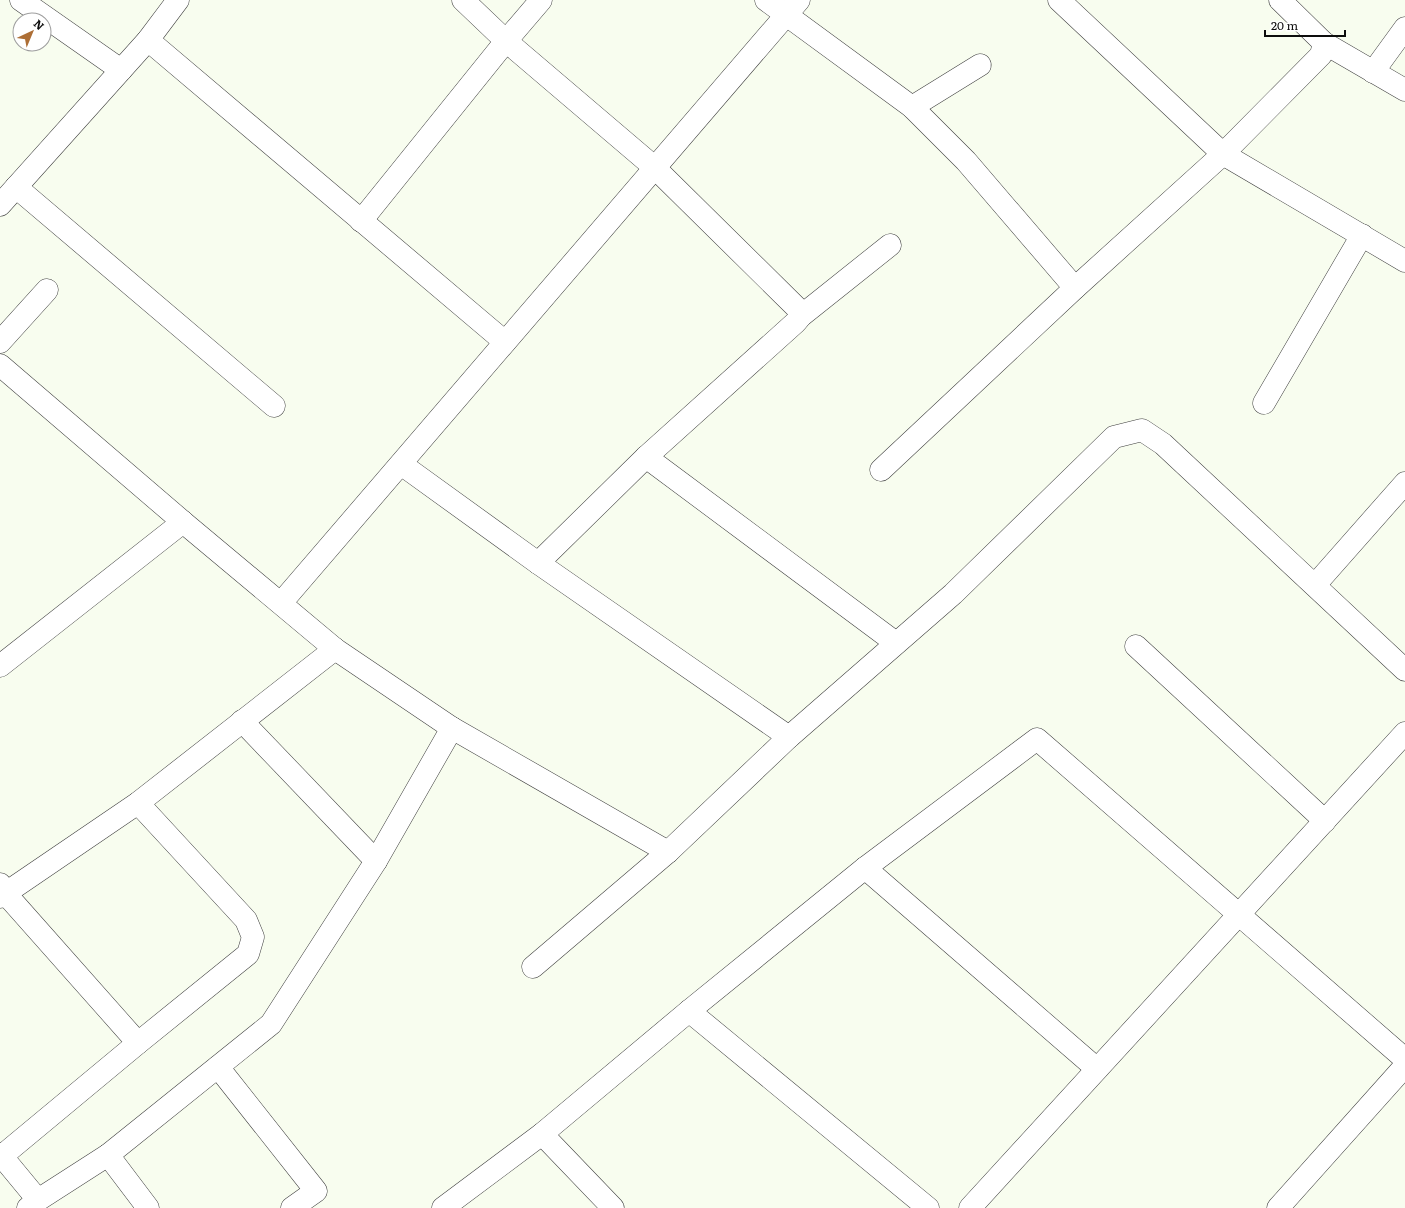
<svg xmlns="http://www.w3.org/2000/svg" width="1405" height="1208" font-family="Literata,serif">
<style>
.lines{fill:none;stroke-linecap:round;stroke-linejoin:round}
.minor-casing{stroke:#404040;stroke-width:23}
.minor{stroke:#fff;stroke-width:22}
</style>
<rect width="100%" height="100%" fill="#f8fdef"/>
<g class="lines">
<g class="minor-casing">
<g id="minor">
<polyline points="21,0 121,70"/>
<polyline points="463,0 506,41 654,167 798,309 801,316"/>
<polyline points="766,0 912,107 966,161 1075,288"/>
<polyline points="1059,0 1223,154 1405,261"/>
<polyline points="1280,0 1324,43 1405,90"/>
<polyline points="148,40 505,342"/>
<polyline points="1373,72 1405,28"/>
<polyline points="912,107 980,65"/>
<polyline points="16,187 274,406"/>
<polyline points="0,205 148,40 178,0"/>
<polyline points="361,221 506,41 541,0"/>
<polyline points="0,342 47,290"/>
<polyline points="0,365 183,522 335,649 452,728 668,852"/>
<polyline points="1264,403 1362,235"/>
<polyline points="646,457 896,643"/>
<polyline points="401,464 538,563 789,737"/>
<polyline points="881,470 1075,288 1223,154 1321,55 1324,43"/>
<polyline points="538,563 646,457 796,322 801,316 890,245"/>
<polyline points="1315,585 1405,483"/>
<polyline points="281,603 799,0"/>
<polyline points="1136,646 1325,821"/>
<polyline points="0,666 183,522"/>
<polyline points="242,721 376,861"/>
<polyline points="865,868 1097,1069"/>
<polyline points="0,884 5,893 138,1043"/>
<polyline points="0,897 138,803 335,649"/>
<polyline points="533,967 668,852 789,737 953,594 1114,437 1142,430 1163,444 1405,670"/>
<polyline points="689,1011 928,1208"/>
<polyline points="218,1067 316,1191 292,1208"/>
<polyline points="542,1134 613,1208"/>
<polyline points="0,1154 38,1200"/>
<polyline points="108,1155 148,1208"/>
<polyline points="2,1156 138,1043 248,954 253,937 246,920 138,803"/>
<polyline points="28,1208 38,1200 108,1155 271,1024 376,861 452,728"/>
<polyline points="443,1208 542,1134 689,1011 865,868 1037,739 1405,1059"/>
<polyline points="970,1208 1405,733"/>
<polyline points="1278,1208 1405,1066"/>
</g>
</g>
<use href="#minor" class="minor"/>
</g>
<g transform="translate(32 32) rotate(44)"><circle r="19" fill="#ffffff" stroke="#9e9e9e"/>
<path d="M0-3L7 15L0 10L-7 15Z" fill="#ad6e35"/>
<text y="-6" font-size="11" font-weight="bold" text-anchor="middle" fill="#0d0d0d">N</text>
</g>
<path d="M1265 30v6h80v-6" fill="none" stroke="#0d0d0d" stroke-width="2"/>
<text x="1271" y="30" font-size="12" fill="#0d0d0d" stroke="#ffffff" stroke-width="3" paint-order="stroke">20 m</text>
</svg>
